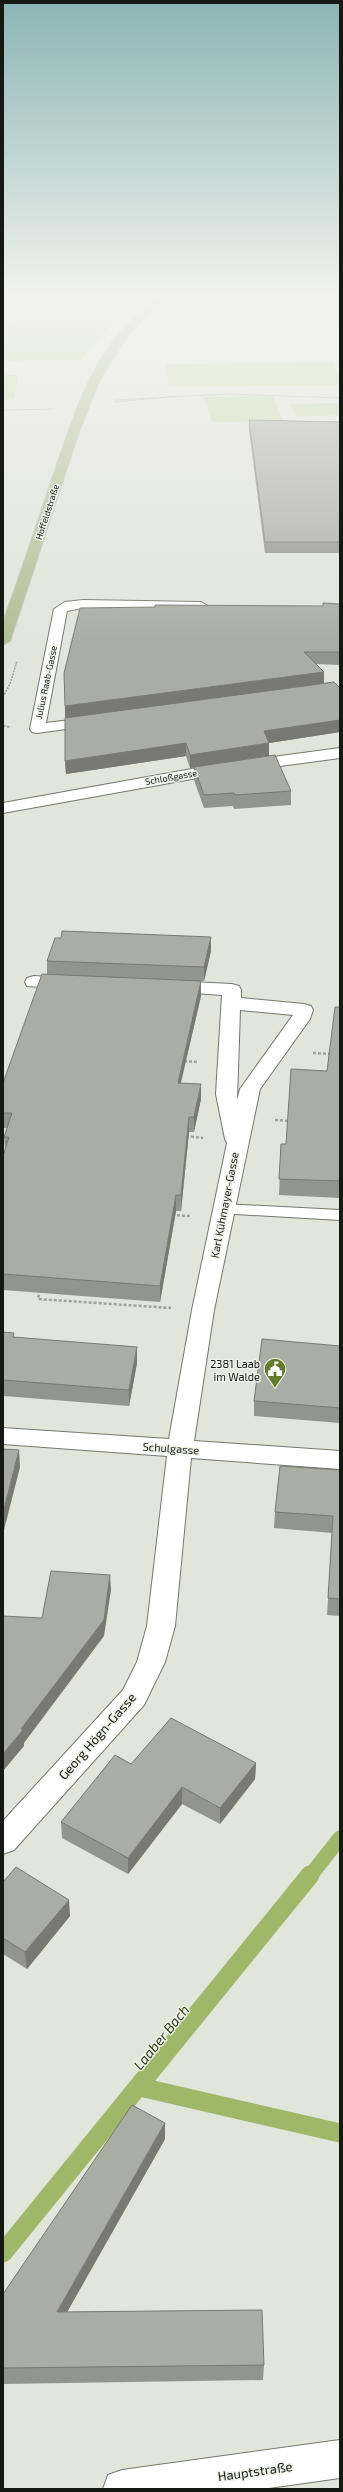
<svg xmlns="http://www.w3.org/2000/svg" width="343" height="2492" font-family="'Exo 2',sans-serif">
<style>
.green{fill:#cbdbac}
.lines{fill:none;stroke-linecap:round;stroke-linejoin:round}
.stream-far1{stroke:#9fb768;stroke-width:15}
.stream{stroke:#9fb768;stroke-width:19}
.service-casing{stroke:#75786e;stroke-width:2}
.minor-casing{stroke:#75786e;stroke-width:2}
.tertiary-casing{stroke:#75786e;stroke-width:2}
.primary-casing{stroke:#c2c3c2;stroke-width:2}
.path-far3{stroke:#9fa29a;stroke-width:1;stroke-dasharray:1.5 1;stroke-linecap:butt}
.path-far2{stroke:#9fa29a;stroke-width:1.5;stroke-dasharray:2 1;stroke-linecap:butt}
.path-far1{stroke:#9fa29a;stroke-width:2;stroke-dasharray:2.5 1.5;stroke-linecap:butt}
.path{stroke:#9fa29a;stroke-width:2.5;stroke-dasharray:3 2;stroke-linecap:butt}
.service{fill:#fff;fill-rule:evenodd}
.minor{fill:#fff;fill-rule:evenodd}
.tertiary{fill:#fff;fill-rule:evenodd}
.primary{fill:#b2be94;fill-rule:evenodd}
.wall{fill:#92958c}
.shaded-wall{fill:#777972}
.building{fill:#aaada3;stroke:#777972}
.labels{text-anchor:middle;dominant-baseline:central;stroke-width:3;stroke-linejoin:round;paint-order:stroke}
.far-street-label{font-size:9px;fill:#161814;stroke:#eef2e7}
.street-label{font-size:11px;fill:#161814;stroke:#eef2e7}
.poi-label{font-size:11px;fill:#161814;stroke:#eef2e7;text-anchor:end}
.near-street-label{font-size:13px;fill:#161814;stroke:#eef2e7}
.near-water-label{font-size:14px;font-style:italic;fill:#2d3715;stroke:#eef2e7}
</style>
<rect width="100%" height="100%" fill="#e1e5da"/>
<g class="green">
<polygon points="117,319 81,360 3,361 3,321"/>
<polygon points="334,362 340,378 340,385 169,387 166,364"/>
<polygon points="3,375 18,375 14,399 3,400"/>
<polygon points="273,396 283,421 212,422 204,397"/>
<polygon points="340,403 340,415 297,417 290,404"/>
</g>
<g class="lines">
<polyline class="stream-far1" points="310,1876 340,1838"/>
<g class="stream">
<polyline points="140,2087 340,2133"/>
<polyline points="3,2253 310,1875"/>
</g>
<g class="service-casing">
<polygon id="service" points="223,1204 340,1210 340,1220 217,1213 215,1209 217,1205"/>
</g>
<g class="minor-casing">
<g id="minor">
<polygon points="83,600 201,602 208,606 201,610 83,608 67,611 46,723 95,717 102,721 95,725 37,733 32,732 30,729 54,609 65,602"/>
<polygon points="34,976 76,979 78,983 76,987 69,989 27,986 25,982 27,978"/>
<path d="M171,981L232,984L239,986L241,990V998L304,1004L311,1006L313,1010L310,1019L260,1089L214,1310L194,1441L340,1451V1469L191,1458L175,1626L165,1662L144,1705L14,1850L3,1854V1821L123,1690L137,1662L147,1626L167,1456L3,1444V1428L169,1439L192,1310L227,1143L225,1139L216,1094L222,995L164,991L162,987L164,983ZM240,1010L293,1015L240,1089L237,1100Z"/>
<polygon points="340,2440 340,2478 262,2489 103,2489 108,2475 122,2470"/>
</g>
</g>
<g class="tertiary-casing">
<polygon id="tertiary" points="340,748 340,758 214,775 3,813 3,803 214,765"/>
</g>
<g class="primary-casing">
<path id="primary" d="M164,294H175L149,313L129,334L100,379L79,432L10,641L3,645V622C21,573 37,523 54,473C71,424 87,369 123,329C135,315 149,305 164,294Z"/>
</g>
<g class="path-far3">
<polyline points="115,400 228,394 340,398"/>
<polyline points="115,402 179,396"/>
<polyline points="3,410 55,409"/>
</g>
<polyline class="path-far2" points="3,697 10,684 17,661"/>
<polyline class="path-far1" points="3,726 10,727"/>
<g class="path">
<polyline points="313,1053 332,1054"/>
<polyline points="184,1061 197,1062"/>
<polyline points="275,1120 290,1121"/>
<polyline points="186,1136 203,1138"/>
<polyline points="172,1215 191,1216"/>
<polyline points="40,1290 38,1299 171,1308"/>
</g>
<use href="#service" class="service"/>
<use href="#minor" class="minor"/>
<use href="#tertiary" class="tertiary"/>
<use href="#primary" class="primary"/>
</g>
<g class="wall">
<polygon points="249,420 340,422 340,553 265,553 249,430"/>
<polygon points="323,603 340,604 340,665 316,664 324,683 340,688 340,732 269,743 269,756 291,791 291,805 234,809 233,806 204,808 194,780 194,767 190,768 186,756 66,774 65,761 323,606"/>
<polygon points="211,951 204,981 201,981 201,996 181,1083 201,1099 194,1132 189,1132 181,1211 176,1211 160,1302 3,1290 3,1156 5,1149 4,1137 7,1128 3,1128 3,1083 47,974 47,961"/>
<polygon points="340,1007 340,1198 279,1195 281,1144 286,1144 327,1071"/>
<polygon points="3,1332 14,1337 137,1363 129,1406 4,1396 3,1398"/>
<polygon points="340,1346 340,1423 254,1416 254,1401"/>
<polygon points="340,1470 340,1616 327,1615 332,1533 274,1528 275,1512"/>
<polygon points="256,1763 255,1779 220,1824 182,1804 128,1874 62,1838 61,1822 131,1764"/>
<polygon points="3,1882 70,1916 27,1969 3,1954"/>
<polygon points="165,2123 165,2139 67,2312 264,2365 263,2380 3,2384 3,2294"/>
</g>
<g class="shaded-wall">
<polygon points="324,672 324,685 65,719 65,706"/>
<polygon points="340,720 340,732 263,744 264,731"/>
<polygon points="186,743 186,756 66,774 65,761"/>
<polygon points="269,743 269,756 190,768 190,755"/>
<polygon points="211,937 211,951 204,981 204,967"/>
<polygon points="201,981 201,996 177,1098 178,1083"/>
<polygon points="201,1084 201,1099 194,1132 194,1117"/>
<polygon points="189,1117 189,1132 181,1211 181,1195"/>
<polygon points="176,1195 176,1211 160,1302 160,1286"/>
<polygon points="137,1347 137,1363 129,1406 129,1390"/>
<polygon points="19,1450 20,1467 3,1534 3,1513"/>
<polygon points="110,1575 111,1590 104,1636 24,1743 24,1746 3,1771 3,1754"/>
<polygon points="256,1763 255,1779 220,1824 220,1808"/>
<polygon points="182,1787 182,1804 128,1874 128,1858"/>
<polygon points="69,1900 70,1916 27,1969 25,1952"/>
<polygon points="165,2123 165,2139 58,2328 57,2312"/>
</g>
<g class="building">
<polygon points="249,420 340,422 340,542 265,542"/>
<polygon points="323,603 340,604 340,652 304,652 324,672 65,706 64,673 80,608 155,607 155,605 323,606"/>
<polygon points="334,682 340,688 340,720 264,731 269,743 190,755 186,743 65,761 65,718"/>
<polygon points="275,755 291,791 235,795 234,793 204,795 194,767"/>
<polygon points="62,931 211,937 204,967 47,961 55,938 61,938"/>
<polygon points="42,974 201,981 178,1083 201,1084 194,1117 189,1117 181,1195 176,1195 160,1286 3,1274 3,1156 9,1137 4,1137 12,1113 3,1113 3,1083"/>
<polygon points="335,1007 340,1007 340,1181 279,1179 281,1144 286,1144 291,1069 327,1071"/>
<polygon points="3,1332 14,1333 13,1337 137,1347 129,1390 3,1380"/>
<polygon points="262,1339 340,1346 340,1408 254,1401"/>
<polygon points="3,1449 19,1450 3,1513"/>
<polygon points="280,1466 340,1470 340,1599 328,1598 333,1516 275,1512"/>
<polygon points="51,1571 110,1575 104,1620 21,1729 23,1730 3,1754 3,1616 42,1618"/>
<polygon points="171,1718 256,1763 220,1808 182,1787 128,1858 61,1822 115,1755 131,1764"/>
<polygon points="16,1867 69,1900 25,1952 3,1938 3,1882"/>
<polygon points="132,2105 165,2123 57,2312 262,2310 264,2365 3,2368 3,2294"/>
</g>
<linearGradient id="sky" x2="0" y2="1"><stop stop-color="#8bb5b5"/><stop offset="0.46" stop-color="#f2f3ee"/><stop offset="1" stop-color="#f2f3ee" stop-opacity="0"/></linearGradient>
<rect width="343" height="643" fill="url(#sky)"/>
<defs>
<g id="civic-pin" transform="scale(1.15)"><path d="M0 17L-7.5 6A9.5 9.5 0 1 1 7.5 6Z" fill="#657b2c" stroke="#eef2e7"/><path d="M-.6-6.5H3V-4.5H.6V-3L4-1V1h2V6H-6V1h2V-1L-.6-3ZM-1.2 2.5V6h2.4V2.5Z" fill="#fff"/></g>
</defs>
<g fill-rule="evenodd">
<use href="#civic-pin" x="275" y="1369"/>
</g>
<g class="labels">
<g class="far-street-label">
<text transform="translate(47 512) rotate(-72)">Hoffeldstraße</text>
<text transform="translate(46 682) rotate(-78)">Julius Raab-Gasse</text>
<text transform="translate(171 777) rotate(-10)">Schloßgasse</text>
</g>
<g class="street-label">
<text transform="translate(224 1205) rotate(-79)">Karl Kühmayer-Gasse</text>
<text transform="translate(171 1448) rotate(4)">Schulgasse</text>
</g>
<g class="poi-label">
<text x="260" y="1363">2381 Laab<tspan x="260" dy="13">im Walde</tspan></text>
</g>
<g class="near-street-label">
<text transform="translate(97 1736) rotate(-49)">Georg Högn-Gasse</text>
<text transform="translate(255 2471) rotate(-8)">Hauptstraße</text>
</g>
<g class="near-water-label">
<text transform="translate(161 2037) rotate(-51)">Laaber Bach</text>
</g>
</g>
<rect width="343" height="2492" fill="none" stroke="#161814" stroke-width="8"/>
</svg>
